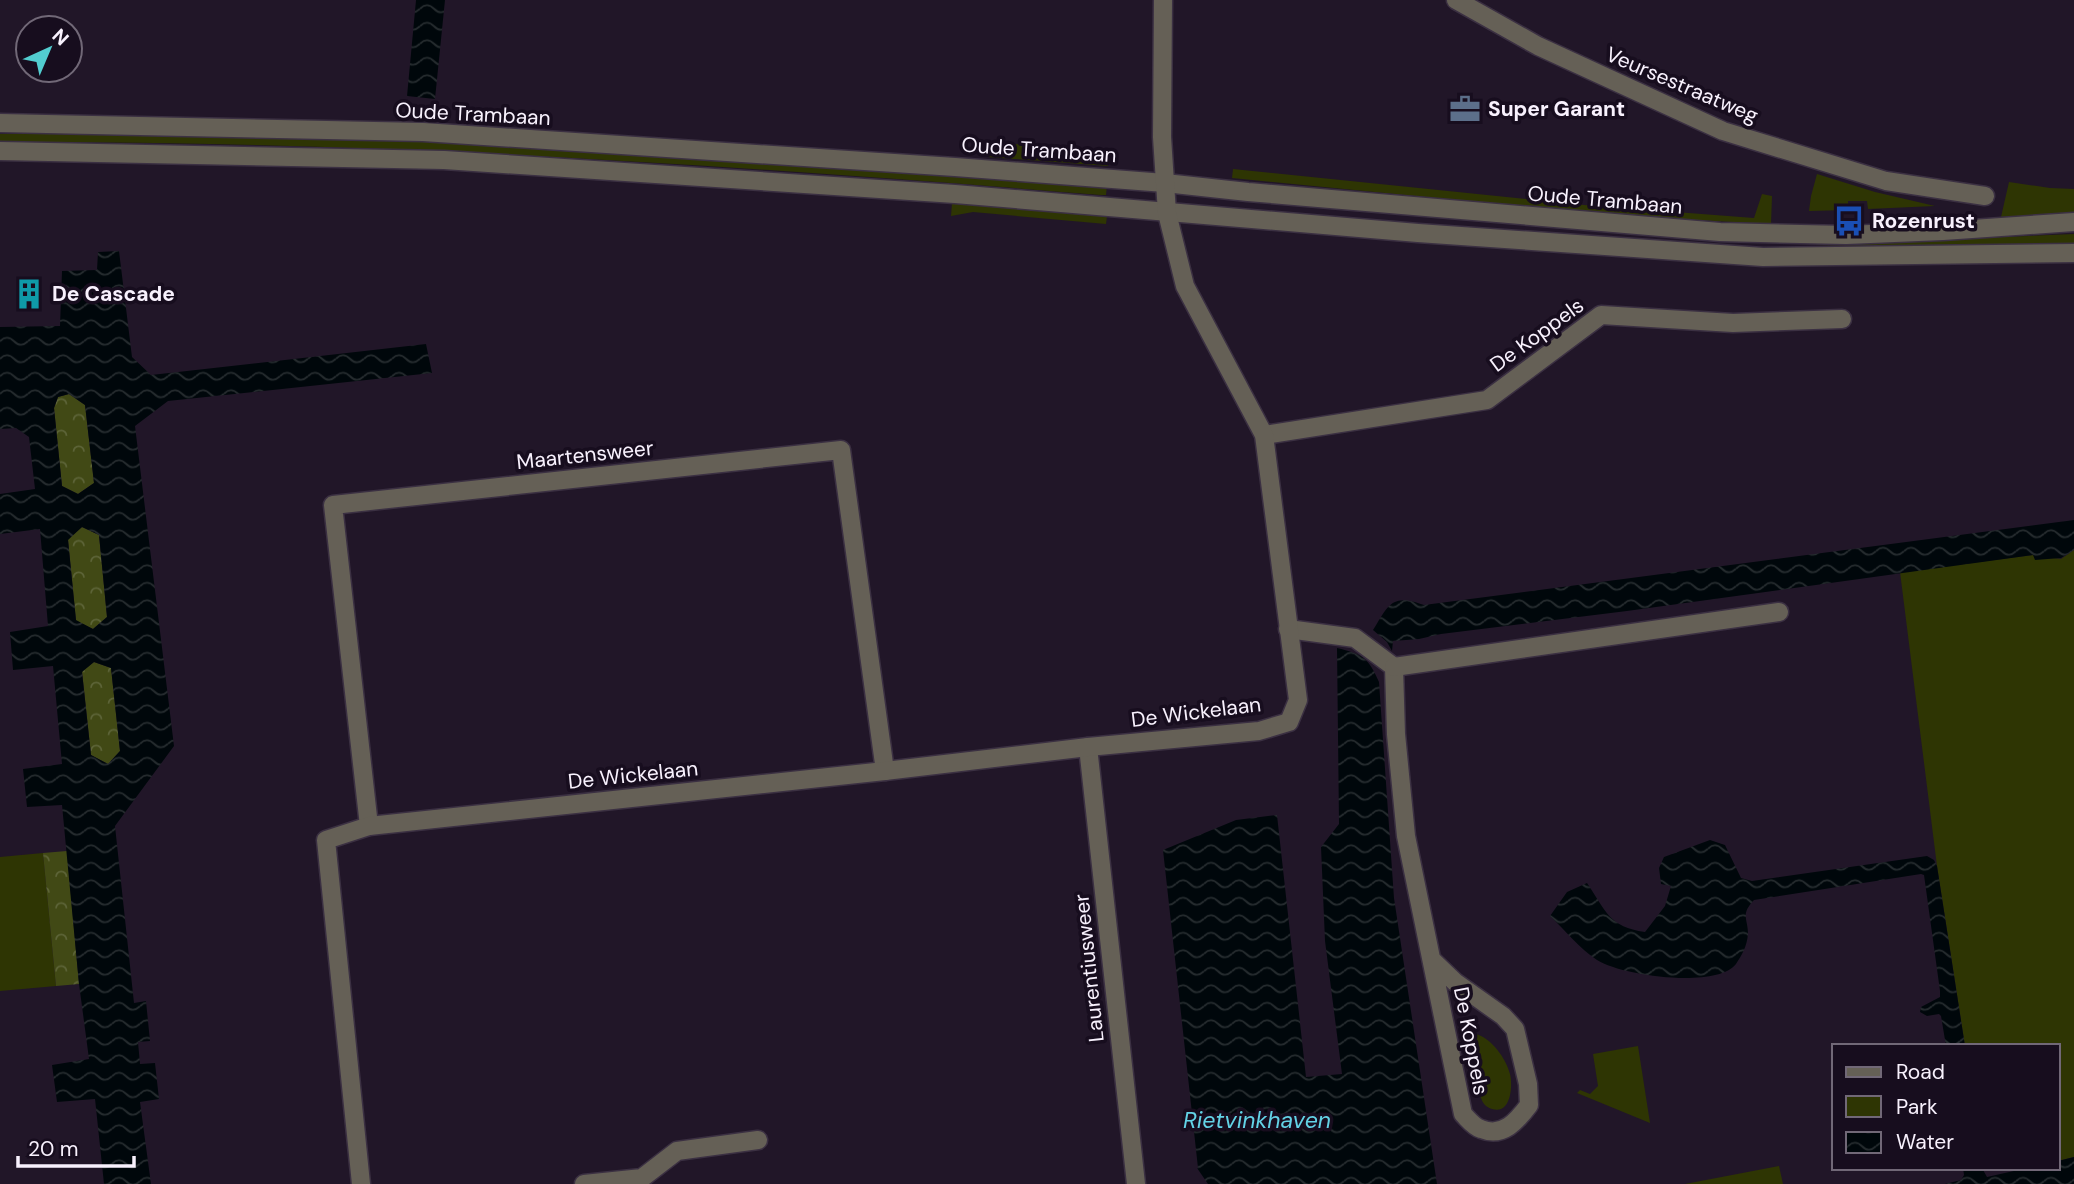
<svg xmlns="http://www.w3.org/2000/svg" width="2074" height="1184" font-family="'DM Sans',sans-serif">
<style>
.green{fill:#2e3503}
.forest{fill:url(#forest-crowns)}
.water{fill:url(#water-waves);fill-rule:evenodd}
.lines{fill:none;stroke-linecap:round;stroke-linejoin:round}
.minor-casing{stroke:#3b3042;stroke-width:21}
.minor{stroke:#656056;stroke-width:18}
.labels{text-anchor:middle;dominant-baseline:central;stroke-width:7;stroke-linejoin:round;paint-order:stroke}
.street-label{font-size:21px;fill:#f8f1fd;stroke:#170d1e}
.poi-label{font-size:21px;font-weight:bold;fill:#f8f1fd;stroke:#170d1e;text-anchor:start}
.water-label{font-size:23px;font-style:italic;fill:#63d3e6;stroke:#170d1e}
</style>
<defs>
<pattern id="forest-crowns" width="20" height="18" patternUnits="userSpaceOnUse" patternTransform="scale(1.75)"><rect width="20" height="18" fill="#414915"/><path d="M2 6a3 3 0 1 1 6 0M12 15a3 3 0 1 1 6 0" fill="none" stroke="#5d6438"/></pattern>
<pattern id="water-waves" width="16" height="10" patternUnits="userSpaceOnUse" patternTransform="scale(1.75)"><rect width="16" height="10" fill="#00070b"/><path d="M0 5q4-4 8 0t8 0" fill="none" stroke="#262c2f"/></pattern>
</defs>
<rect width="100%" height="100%" fill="#211628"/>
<g class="green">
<path d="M0,134C204,133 409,139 613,151C777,161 942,174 1107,185L1106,195H1101C735,165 368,141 0,142Z"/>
<polygon points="989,142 1108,151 1108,166 988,157"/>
<polygon points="1233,169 1584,205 1754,218 1762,194 1772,196 1771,224 1620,216 1232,178"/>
<polygon points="1817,174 1875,192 1935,206 1868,209 1867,201 1848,201 1848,210 1809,211 1811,196"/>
<polygon points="2009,182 2050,188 2074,189 2074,213 2001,217"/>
<polygon points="952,203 1107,216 1106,224 973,212 951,216"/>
<polygon points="2074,234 2074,245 1975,248 1814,245"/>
<polygon points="2074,550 2074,1157 2058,1161 2058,1046 1965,1046 1937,866 1900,572 2033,555 2061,559"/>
<polygon points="43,853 56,986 0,991 0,857"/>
<path d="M1476,1034C1491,1038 1506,1058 1510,1074C1513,1086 1511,1115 1492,1109C1486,1107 1483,1104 1481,1098C1474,1082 1473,1057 1469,1040Z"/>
<polygon points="1638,1046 1650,1123 1577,1093 1580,1090 1590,1094 1598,1086 1593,1054"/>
<polygon points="1779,1166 1783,1184 1685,1184"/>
</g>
<g class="forest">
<polygon points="69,394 85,405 94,483 78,494 62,486 54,408 58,397"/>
<polygon points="82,527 99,535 107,617 93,629 76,621 68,539"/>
<polygon points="94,662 111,668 120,751 108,764 91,755 82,671"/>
<polygon points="67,851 79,984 56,986 43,853"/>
</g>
<g class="water">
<polygon points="416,0 445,0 435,99 407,96"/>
<path d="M119,251L132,357L151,375L426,344L432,373L168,401L135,426L174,746L115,826L134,1003L146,1001L150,1041L138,1042L140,1064L155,1063L159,1099L140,1102L151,1184H104L95,1099L57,1102L52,1065L89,1059L79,984L62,805L27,807L23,769L62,764L53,666L13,670L10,632L48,626L40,529L0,534V494L35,489L29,437L16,428L0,429V327L60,326L62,271L97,270L98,252ZM69,394L85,405L94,483L78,494L62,486L54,408L58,397ZM82,527L99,535L107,617L93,629L76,620L68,540ZM94,662L111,668L120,751L108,764L91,755L82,672Z"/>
<path d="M2074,520V550L2061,558L2035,560L2033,555L1627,611L1441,634L1419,639L1393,641L1392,651L1387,642L1373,630C1389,604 1392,593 1424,605Z"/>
<path d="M1337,648C1362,654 1369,658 1379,682L1394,898L1437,1184H1208L1197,1168H1198L1163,850L1236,820L1277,815L1306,1077L1342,1074L1325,941L1321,847L1339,824Z"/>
<path d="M1710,840L1725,845L1741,878L1752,881L1927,856L1934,860L1937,866L1965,1046H1946L1941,1016L1939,1014L1927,1016L1920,1012L1921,1007L1940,997V991L1924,875L1921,874L1754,900C1740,915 1748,918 1748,934C1747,946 1742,955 1736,964C1717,989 1622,976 1597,960C1580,949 1565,930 1550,916L1567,892L1587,883C1606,911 1609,927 1645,932L1665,906L1671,886L1661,884L1659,868L1664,857Z"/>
<polygon points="2074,1157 2074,1184 1945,1184 1961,1180 1964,1175 1963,1168 1982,1168 1987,1177 2027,1168 2058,1168 2058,1161"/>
</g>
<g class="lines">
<g class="minor-casing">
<g id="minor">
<polyline points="1456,0 1538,46 1723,131 1886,181 1985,196"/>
<polyline points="0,123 423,132 955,167 1165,183 1248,192 1720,232 1846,235 1943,231 2074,222"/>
<polyline points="0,151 444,160 955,194 1418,233 1763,257 2074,253"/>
<polyline points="1264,435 1487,400 1601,315 1733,323 1842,319"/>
<path d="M1288,629L1355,638L1394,667L1396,734L1406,836L1463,1114C1468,1119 1474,1127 1481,1129C1503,1138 1517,1121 1529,1105L1528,1084L1515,1029L1503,1016L1455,982L1432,960"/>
<polyline points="1394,667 1779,612"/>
<polyline points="1088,747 1136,1184"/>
<polyline points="369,826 333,505 841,450 885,771"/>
<polyline points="361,1184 326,840 369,826 885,771 1088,747 1259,731 1289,722 1298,700 1264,435 1185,286 1167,213 1162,137 1163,0"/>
<polyline points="584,1184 642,1178 677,1151 758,1140"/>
</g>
</g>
<use href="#minor" class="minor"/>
</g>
<defs>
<g id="office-bare" transform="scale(2.415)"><path d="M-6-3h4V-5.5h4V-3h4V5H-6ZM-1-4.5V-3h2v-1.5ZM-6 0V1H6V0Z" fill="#5c6f8a" stroke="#170d1e" stroke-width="2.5" paint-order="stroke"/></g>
<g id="bus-bare" transform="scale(2.415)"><path d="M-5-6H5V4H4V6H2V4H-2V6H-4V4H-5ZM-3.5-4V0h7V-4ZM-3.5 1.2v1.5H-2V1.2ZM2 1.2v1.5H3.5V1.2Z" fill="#1a4fb4" stroke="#170d1e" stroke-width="2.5" paint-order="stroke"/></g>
<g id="building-bare" transform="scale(2.415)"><path d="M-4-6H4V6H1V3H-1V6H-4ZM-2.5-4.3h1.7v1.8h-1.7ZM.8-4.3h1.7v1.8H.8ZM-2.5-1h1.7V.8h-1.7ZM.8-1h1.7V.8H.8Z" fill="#0f9aa8" stroke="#170d1e" stroke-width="2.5" paint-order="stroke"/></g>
</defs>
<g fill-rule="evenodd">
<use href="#office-bare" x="1465" y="109"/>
<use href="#bus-bare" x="1849" y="221"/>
<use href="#building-bare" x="29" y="294"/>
</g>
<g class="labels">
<g class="street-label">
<text transform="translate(1682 85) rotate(23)">Veursestraatweg</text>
<text transform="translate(473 114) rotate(3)">Oude Trambaan</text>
<text transform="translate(1039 150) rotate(4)">Oude Trambaan</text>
<text transform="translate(1605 200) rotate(5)">Oude Trambaan</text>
<text transform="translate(1537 335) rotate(-36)">De Koppels</text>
<text transform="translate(585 455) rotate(-6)">Maartensweer</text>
<text transform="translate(1196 712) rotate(-7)">De Wickelaan</text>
<text transform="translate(633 775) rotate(-6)">De Wickelaan</text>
<text transform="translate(1089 968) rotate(-96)">Laurentiusweer</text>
<text transform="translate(1471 1041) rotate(79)">De Koppels</text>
</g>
<g class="poi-label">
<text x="1488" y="109">Super Garant</text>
<text x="1872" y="221">Rozenrust</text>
<text x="52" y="294">De Cascade</text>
</g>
<g class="water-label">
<text x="1257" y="1120">Rietvinkhaven</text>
</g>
</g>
<rect x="1832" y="1044" width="228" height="126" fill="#170d1e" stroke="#716877" stroke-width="2"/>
<rect x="1846" y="1067" width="35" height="10" fill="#656056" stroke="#716877" stroke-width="2"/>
<text x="1896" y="1079" font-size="21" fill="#f8f1fd">Road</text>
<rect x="1846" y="1096" width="35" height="21" fill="#2e3503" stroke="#716877" stroke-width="2"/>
<text x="1896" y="1114" font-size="21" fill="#f8f1fd">Park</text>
<rect x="1846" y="1132" width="35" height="21" fill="url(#water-waves)" stroke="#716877" stroke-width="2"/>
<text x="1896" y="1149" font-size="21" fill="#f8f1fd">Water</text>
<g transform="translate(49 49) rotate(44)"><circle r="33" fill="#170d1e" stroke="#716877" stroke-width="2"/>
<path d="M0-5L12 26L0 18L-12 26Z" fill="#52cdd0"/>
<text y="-10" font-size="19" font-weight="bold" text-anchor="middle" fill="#f8f1fd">N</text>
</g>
<path d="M18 1156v10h116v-10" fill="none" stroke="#f8f1fd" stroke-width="3.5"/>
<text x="28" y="1156" font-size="21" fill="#f8f1fd" stroke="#170d1e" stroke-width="5" paint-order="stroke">20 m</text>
</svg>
